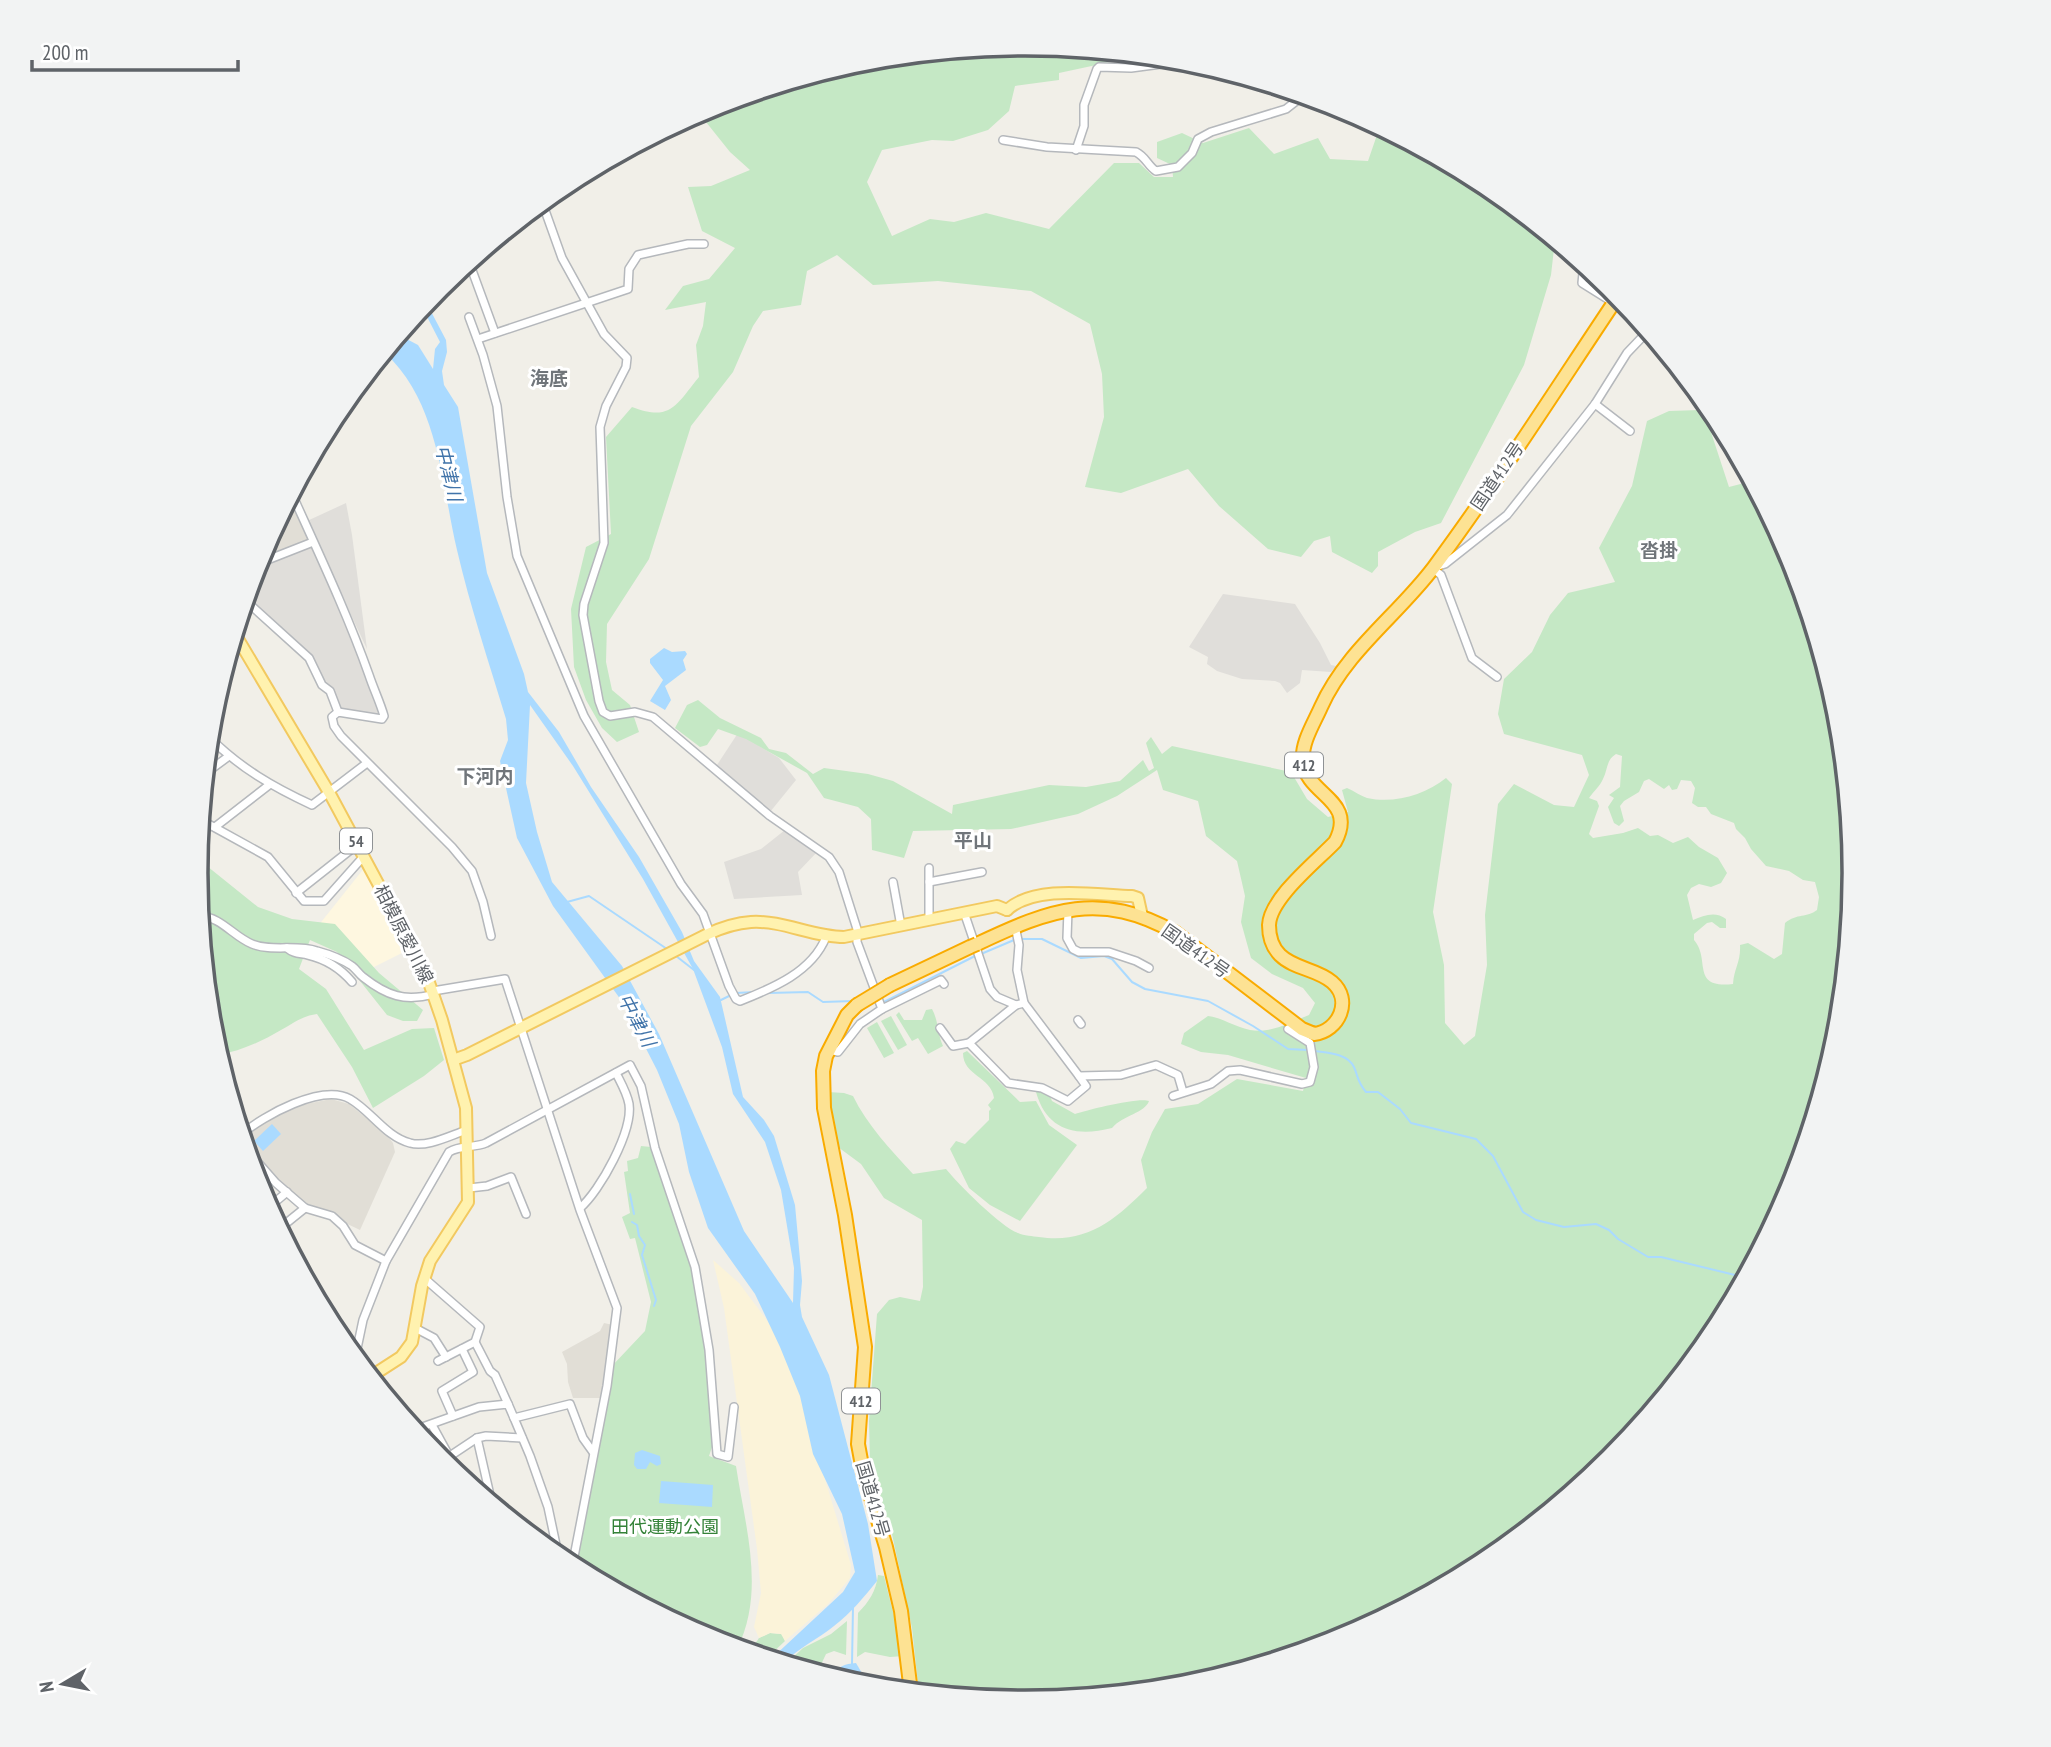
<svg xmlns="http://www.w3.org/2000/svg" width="2051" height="1747" font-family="'PT Sans Narrow','Noto Sans JP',sans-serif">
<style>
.commercial{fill:#fef7e0}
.industrial{fill:#e0deda}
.education{fill:#e1ded6}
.green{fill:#c5e8c5;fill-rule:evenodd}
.sand{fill:#fbf3d9}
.water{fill:#aadaff;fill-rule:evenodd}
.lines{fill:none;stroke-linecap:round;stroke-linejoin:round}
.stream{stroke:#aadaff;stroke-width:2}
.street-casing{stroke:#b5b8bc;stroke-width:10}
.primary-casing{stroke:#f2c960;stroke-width:14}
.highway-casing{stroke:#f9ab00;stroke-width:16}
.street{stroke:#fff;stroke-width:7}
.primary{stroke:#fff2af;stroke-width:10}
.highway{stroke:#fde293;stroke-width:12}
.highway-bridge-casing{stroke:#f9ab00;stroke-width:16;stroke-linecap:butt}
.highway-bridge{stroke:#fde293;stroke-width:12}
.labels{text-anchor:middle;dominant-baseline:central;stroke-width:6;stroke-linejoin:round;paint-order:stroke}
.shield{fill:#fff;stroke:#8f9295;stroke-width:2}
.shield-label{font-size:16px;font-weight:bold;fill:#5f6368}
.street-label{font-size:18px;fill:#5f6368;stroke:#fff}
.park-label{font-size:18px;fill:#348238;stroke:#fff}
.neighbourhood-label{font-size:19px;font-weight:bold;fill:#70757a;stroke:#fff}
.water-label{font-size:19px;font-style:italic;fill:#4174aa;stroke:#fff}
.rim{fill:none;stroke:#5f6368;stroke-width:3.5}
</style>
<rect width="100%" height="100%" fill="#f1efe8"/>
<polygon class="commercial" points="365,867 408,950 368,970 318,926"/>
<g class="industrial">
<polygon points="346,503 352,535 367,649 307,521"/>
<polygon points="309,546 313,547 356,644 380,711 377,715 340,709 324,682 312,657 246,597 256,567"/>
<polygon points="1223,594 1295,604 1320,643 1331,665 1336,666 1331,672 1302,670 1300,683 1287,693 1280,683 1275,681 1242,679 1217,671 1207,664 1208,657 1189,647"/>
<polygon points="738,733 779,758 796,780 770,812 715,768"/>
<polygon points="785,830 818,851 798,872 802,895 734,899 724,862 761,849"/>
</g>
<g class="education">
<polygon points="293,505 308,540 258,559 284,509"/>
<polygon points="331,1099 349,1104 386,1134 393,1143 395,1152 360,1230 301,1202 278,1181 245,1146 243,1139 256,1128 285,1112 306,1104"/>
<polygon points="604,1323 613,1325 601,1398 573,1398 568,1382 567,1364 562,1352 600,1331"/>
</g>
<g class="green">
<path d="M1026,44L1143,55L1059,73V80L1015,86L1009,111L988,130L953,141L932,140L882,150L867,182L892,236L930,219L954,222L986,213L1049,229L1114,163H1139L1154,177H1173L1172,165L1157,158V142L1182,133L1203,143L1249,128L1274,154L1318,138L1330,159L1368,161L1378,132L1377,125L1487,184L1555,240L1551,275L1524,365L1441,523L1415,532L1378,552V566L1372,573L1332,552L1330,536L1314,541L1301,557L1268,549L1219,506L1188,469L1121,493L1085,487L1104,417L1102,374L1090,324L1031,291L938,281L873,285L837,255L807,271L801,305L763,311L753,326L733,372L691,426L649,559L607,624L606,662L612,690L630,705L639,732L617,742L602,728L586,700L574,667L571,609L586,547L611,534L606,437L632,407C671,422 676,405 699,377L696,345L703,326L706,302L665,310L683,286L709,279L735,248L702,231L688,187L711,186L750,170L730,152L698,112L708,107L864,60Z"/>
<path d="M1700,410L1706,417L1729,487L1752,481L1792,556L1839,712L1855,874L1839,1036L1792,1191L1715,1335L1612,1460L1486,1564L1343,1640L1187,1687L1025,1703L919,1693L912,1628L892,1534L870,1463L869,1421L877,1314L889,1300L900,1297L920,1301L923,1287L922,1220L884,1198L861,1164L838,1147L828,1092L844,1093L853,1096C867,1125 891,1150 913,1174L946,1169C958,1184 1001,1227 1018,1233C1024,1236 1033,1236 1039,1237C1087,1244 1115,1220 1147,1188L1141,1160L1152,1132L1165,1109L1198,1104L1237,1079L1303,1091L1306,1078L1228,1055L1201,1052L1181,1044L1184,1033L1208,1016C1223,1018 1235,1027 1250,1030C1270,1034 1291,1022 1309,1015L1315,1003L1303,988L1272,974L1251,958L1241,922L1245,896L1237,861L1206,836L1198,801L1163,790L1157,770L1117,796L1078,814L1011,829L913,831L904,858L872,850L871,819L858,807L824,798L807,773L746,739L718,729L707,745L700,747L675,728L687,705L698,700L720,718L761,738L769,749L786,753L813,774L824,768L868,774L893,781L952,814L953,805L1049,785L1086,787L1120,781L1143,760L1149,771L1154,768L1146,743L1151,737L1162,754L1172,746L1291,772L1307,799L1328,817L1348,812L1342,790L1347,788C1354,791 1361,796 1367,798C1394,804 1425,795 1446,778L1452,784L1433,912L1444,965L1445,1023L1464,1045L1475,1036L1487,965L1485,915L1498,804L1514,784L1554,805L1574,807L1589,775L1582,755L1504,734L1498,714L1504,679L1532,652L1550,615L1568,593L1615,582L1599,548L1632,486L1647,421L1669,411ZM1616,754L1622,756L1620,787L1609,795L1614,798L1608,807L1614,823L1619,826L1624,821L1620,806L1624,801L1639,792L1644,781L1649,779L1664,789L1669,785L1672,790L1677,789L1681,780L1691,781L1695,788L1692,803L1698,807H1706L1711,814L1734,823L1736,829L1745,838L1751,849L1766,866L1789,871L1803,880L1815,882L1819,897L1817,910C1807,918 1797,913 1785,923L1782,954L1774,959L1748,943L1740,945C1741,962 1734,968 1733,984C1690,989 1711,959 1694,940V934L1707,923L1712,922L1720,928H1726V919C1716,911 1704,915 1693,920L1687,895L1691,888L1699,884L1711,887L1721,883L1727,873L1718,858L1699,847L1688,837L1673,843L1658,835L1650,836L1638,828L1623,833L1593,838L1589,834L1599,806L1597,801L1589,798C1594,791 1600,786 1603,779C1608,769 1606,760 1616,754Z"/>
<path d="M197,858L258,907L292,919L335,924L379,973L423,1010L417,1021H403L387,1015L337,952L310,940L299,969L326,989L364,1050L412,1029L434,1028L444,1060L424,1076L373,1108L352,1067L317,1014C302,1016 294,1023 281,1030C261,1042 240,1051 218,1055L212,1035L196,873Z"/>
<path d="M932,1009C939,1022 937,1033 943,1046L928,1054L918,1038L912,1041L896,1015L899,1012L904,1020H922L926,1010Z"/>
<polygon points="891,1016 907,1045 898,1050 881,1021"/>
<polygon points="877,1022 894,1053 884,1058 867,1028"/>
<path d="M967,1051L1020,1102L1036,1101L1049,1125L1077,1145L1020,1221L990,1205L969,1188L950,1149L956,1141L965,1144L989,1120V1111L991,1109L988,1105L994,1098C991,1076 963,1076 963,1053Z"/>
<path d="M1041,1089L1048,1092L1052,1101L1075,1114C1087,1110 1139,1097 1149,1101C1145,1113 1123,1115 1112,1128C1076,1137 1047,1131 1036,1092Z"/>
<path d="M641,1146L651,1147L695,1279L711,1395L713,1444L709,1456L736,1466C745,1526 766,1592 737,1649L708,1640L574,1568L611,1367L645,1331L651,1302L635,1238L630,1239L622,1217L630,1213L624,1172L628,1171L627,1161L638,1158Z"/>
<path d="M878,1575L884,1576L904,1656L890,1657L865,1652L857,1657L858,1613C869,1602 876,1591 878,1575Z"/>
<polygon points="847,1621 846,1655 834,1651 826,1654 817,1673 786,1664 803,1648 831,1634"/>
<polygon points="770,1633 782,1634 785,1641 767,1658 749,1653 759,1638"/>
</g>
<polygon class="sand" points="713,1260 739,1283 766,1319 797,1366 817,1453 851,1565 850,1578 828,1604 785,1641 781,1634 770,1633 759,1638 754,1627 761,1593 757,1549 724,1308"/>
<g class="water">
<path d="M426,302L446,340L447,352L442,371L444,385L458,407L487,573L524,674L528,692L559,732L591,787L639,857L682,932L694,961L720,997L743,1097L764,1120L774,1136L795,1205L802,1281L800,1305L802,1317L829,1375L868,1524L877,1581C864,1597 851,1613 834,1626C818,1639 798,1648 784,1663L771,1659L843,1592L855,1572L842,1514L813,1454L800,1396L780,1347L755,1294L708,1228L689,1172L679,1124L657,1070L621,1000L553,906L517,838L500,761L508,740L506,719C489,663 470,606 457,550C441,482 439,403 385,353L399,335L418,345L433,369L435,349L440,342L422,307ZM530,705L573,766L643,879L693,969L722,1047L733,1094L765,1142L781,1190L794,1268L793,1303L744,1231L659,1034L622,966L552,882L537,832L526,783Z"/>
<polygon points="664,648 672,652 685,651 687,654 683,660 686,670 665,686 671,700 665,710 650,701 663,680 650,663 650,659"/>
<polygon points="272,1124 281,1134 263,1151 254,1141"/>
<polygon points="642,1450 660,1456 661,1464 657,1466 650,1462 646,1469 637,1469 634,1465 635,1453"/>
<polygon points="661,1481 713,1485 712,1507 659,1503"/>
<path d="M856,1663L866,1680L864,1687L833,1678C836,1666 845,1664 856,1663Z"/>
</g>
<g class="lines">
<g class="stream">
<polyline points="1166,63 1192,62 1202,67 1211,67"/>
<polyline points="567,902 589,896 667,949"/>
<polyline points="1020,939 1042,939 1081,958 1104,956 1112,959 1132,982 1145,989 1208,1001 1253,1026 1288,1049 1308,1050"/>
<polyline points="981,954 1014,940"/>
<polyline points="676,956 694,970"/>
<polyline points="736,993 755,992"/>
<polyline points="768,993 808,992 823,1002 853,1001"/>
<polyline points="721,1000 731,995"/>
<polyline points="884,1002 975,956"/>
<path d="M1314,1051C1327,1053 1347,1053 1354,1067C1359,1079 1357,1081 1366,1092H1378L1400,1109L1411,1123L1476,1139L1493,1156L1523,1212L1536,1220L1564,1227L1596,1224L1609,1230L1618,1239L1648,1257H1661L1735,1275L1744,1282"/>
<polyline points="630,1194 634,1214"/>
<polyline points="632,1222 637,1225 639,1236 645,1245 642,1255 656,1300 654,1306"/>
<polyline points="852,1664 853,1607"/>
</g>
<g class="street-casing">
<g id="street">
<path d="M1003,140L1047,147L1136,152C1146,157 1148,166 1156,171L1178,167L1192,153L1198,139L1211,132L1286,109L1304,95"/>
<polyline points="1076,150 1084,126 1084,105 1097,69 1099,67 1131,68 1161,64 1161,57"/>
<polyline points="542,202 562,258 604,334 627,358 626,367 606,406 600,427 604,543 584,604 583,615 599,701 603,712 610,716 635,712 653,717 770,816 829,857 839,872 857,929 857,942 882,1009 860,1024 838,1052 829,1050"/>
<polyline points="469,262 495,333"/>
<polyline points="1584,263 1582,283 1614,303"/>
<path d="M469,317L483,355L497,406L507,497L517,556L584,716L681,884L703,914L729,986L736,999L740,1001C773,988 812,972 826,937"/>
<polyline points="478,339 628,289 629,269 638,255 688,244 704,244"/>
<polyline points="1595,404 1630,431"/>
<path d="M292,494C319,554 347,613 369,675C374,690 380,702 384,716L382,719L338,712L332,717L334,726L341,736L452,847L472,871L483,902L491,936"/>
<polyline points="257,564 313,542"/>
<polyline points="245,600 309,658 322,685 330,691 338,712"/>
<polyline points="1497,677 1472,658 1441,575 1432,568 1445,564 1507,515 1595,404 1627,353 1648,331"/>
<path d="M209,737C240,768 273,787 312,805L367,763"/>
<polyline points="206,773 229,756"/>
<polyline points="201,820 268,857 304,901 324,901 364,856"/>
<polyline points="215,827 269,785"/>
<polyline points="893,882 901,926"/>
<polyline points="929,882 982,872"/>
<polyline points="296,893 358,844"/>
<polyline points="1068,910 1067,938 1073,949 1079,952 1109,952 1136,961 1149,968"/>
<polyline points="964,912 990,989 997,997 1016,1005"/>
<path d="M200,916C221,917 233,936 252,944C272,952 296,944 317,951C328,954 342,959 352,966C356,969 359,974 363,977C387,996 405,1002 434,994"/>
<polyline points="929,920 929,868"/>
<path d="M287,948C294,954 299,953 308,955C325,959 341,969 352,982"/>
<polyline points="433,991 505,979 580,1210 617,1308 607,1386 572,1567"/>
<polyline points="1024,1003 1079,1076 1121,1075 1156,1065 1178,1075 1183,1092"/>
<polyline points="882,1009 941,980 944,984"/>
<polyline points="1078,1020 1081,1024"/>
<polyline points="940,1028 953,1046 969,1043 1016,1005 1024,1003 1017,970 1019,945 1015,926"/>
<polyline points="969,1043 1008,1083 1042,1088 1068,1101 1086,1086 1079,1076"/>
<polyline points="1173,1096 1211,1084 1228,1071 1240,1070 1302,1084 1310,1082 1314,1067 1310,1043 1288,1029"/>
<path d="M242,1134C263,1116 322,1083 350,1099C371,1111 386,1137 410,1143C427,1148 451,1135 467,1130"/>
<polyline points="247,1150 276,1183 305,1208 332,1216 343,1226 355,1245 386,1261"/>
<polyline points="469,1188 487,1186 511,1177 526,1214"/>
<polyline points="268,1208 287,1192"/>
<path d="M580,1208C600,1191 633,1131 629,1104C627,1093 621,1083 616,1073"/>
<polyline points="279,1229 305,1208"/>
<polyline points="424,1278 480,1327 475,1342 438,1361"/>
<polyline points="415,1328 434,1338 446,1357"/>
<polyline points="475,1342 490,1371 495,1375 508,1404"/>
<path d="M355,1358L363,1320L386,1261L449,1152C460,1145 474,1148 486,1143L630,1065L641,1086L655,1148L695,1267L709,1350L717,1454L728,1457L734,1407"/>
<polyline points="453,1416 442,1391 473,1372 462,1349"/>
<polyline points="432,1425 449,1456 454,1473"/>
<polyline points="414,1430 479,1407 508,1404 514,1418"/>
<polyline points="477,1438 492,1504"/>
<polyline points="441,1462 477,1438 486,1436 522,1438"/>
<polyline points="559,1559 548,1507 530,1456 514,1418 570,1404 583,1438 593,1452"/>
</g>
</g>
<g class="primary-casing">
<g id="primary">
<polyline points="235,634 330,794 425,971 442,1020 466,1108 468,1202 430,1261 422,1286 412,1342 401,1357 370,1377"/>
<path d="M1007,910C1035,884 1096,895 1132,896L1138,898L1142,916"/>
<path d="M453,1060L467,1055L708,934C721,928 736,923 751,922C783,920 812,937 844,937L997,906L1007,910"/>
</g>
</g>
<g class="highway-casing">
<g id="highway">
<path d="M977,944C1051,909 1100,890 1176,933L1302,1029L1314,1034C1339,1031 1353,1000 1332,982C1317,969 1294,969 1280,955C1272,947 1269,936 1269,925C1270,898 1317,861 1335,842C1358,799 1306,796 1303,761C1301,743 1314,723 1321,707C1346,651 1398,615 1434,567C1499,479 1558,386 1619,295"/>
<polyline points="890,985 970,947"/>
<polyline points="857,1005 847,1015 826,1056 823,1071 824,1108 845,1215 865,1347 858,1444 863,1471 886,1547 901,1611 911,1692"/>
</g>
</g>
<use href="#street" class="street"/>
<use href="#primary" class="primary"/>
<use href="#highway" class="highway"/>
<g class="highway-bridge-casing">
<g id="highway-bridge">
<polyline points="970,947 977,944"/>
<polyline points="857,1005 890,985"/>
</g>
</g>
<use href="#highway-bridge" class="highway-bridge"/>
</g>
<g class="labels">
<g class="shield">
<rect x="1285" y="752.5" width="38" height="25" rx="5"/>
<rect x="340" y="828.5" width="32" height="25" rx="5"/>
<rect x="842" y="1388.5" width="38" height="25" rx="5"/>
</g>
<g class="shield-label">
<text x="1304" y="765">412</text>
<text x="356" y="841">54</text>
<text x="861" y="1401">412</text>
</g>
<g class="street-label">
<text transform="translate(1497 476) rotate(-56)">国道412号</text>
<text transform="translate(404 934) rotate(63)">相模原愛川線</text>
<text transform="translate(1196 951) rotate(35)">国道412号</text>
<text transform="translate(873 1499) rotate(74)">国道412号</text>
</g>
<g class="park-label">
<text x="665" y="1526">田代運動公園</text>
</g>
<g class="neighbourhood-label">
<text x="549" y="378">海底</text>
<text x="1659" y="550">沓掛</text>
<text x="485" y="776">下河内</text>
<text x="973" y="840">平山</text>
</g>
<g class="water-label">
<text transform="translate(449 473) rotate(76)">中津川</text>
<text transform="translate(637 1020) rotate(62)">中津川</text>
</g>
</g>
<path d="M0 0H2051V1747H0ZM208 873a817 817 0 1 1 1634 0a817 817 0 1 1-1634 0Z" fill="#f2f3f3" fill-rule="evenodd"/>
<path class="rim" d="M208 873a817 817 0 1 1 1634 0a817 817 0 1 1-1634 0Z"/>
<g transform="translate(63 1684) rotate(260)" stroke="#ffffff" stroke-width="5" paint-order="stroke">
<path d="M0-5L12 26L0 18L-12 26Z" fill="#5f6368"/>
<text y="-10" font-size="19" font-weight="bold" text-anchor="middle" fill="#5f6368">N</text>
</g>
<path d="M32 60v10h206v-10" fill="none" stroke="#5f6368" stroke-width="3.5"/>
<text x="42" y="60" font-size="21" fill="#5f6368" stroke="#ffffff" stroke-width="5" paint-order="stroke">200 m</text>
</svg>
